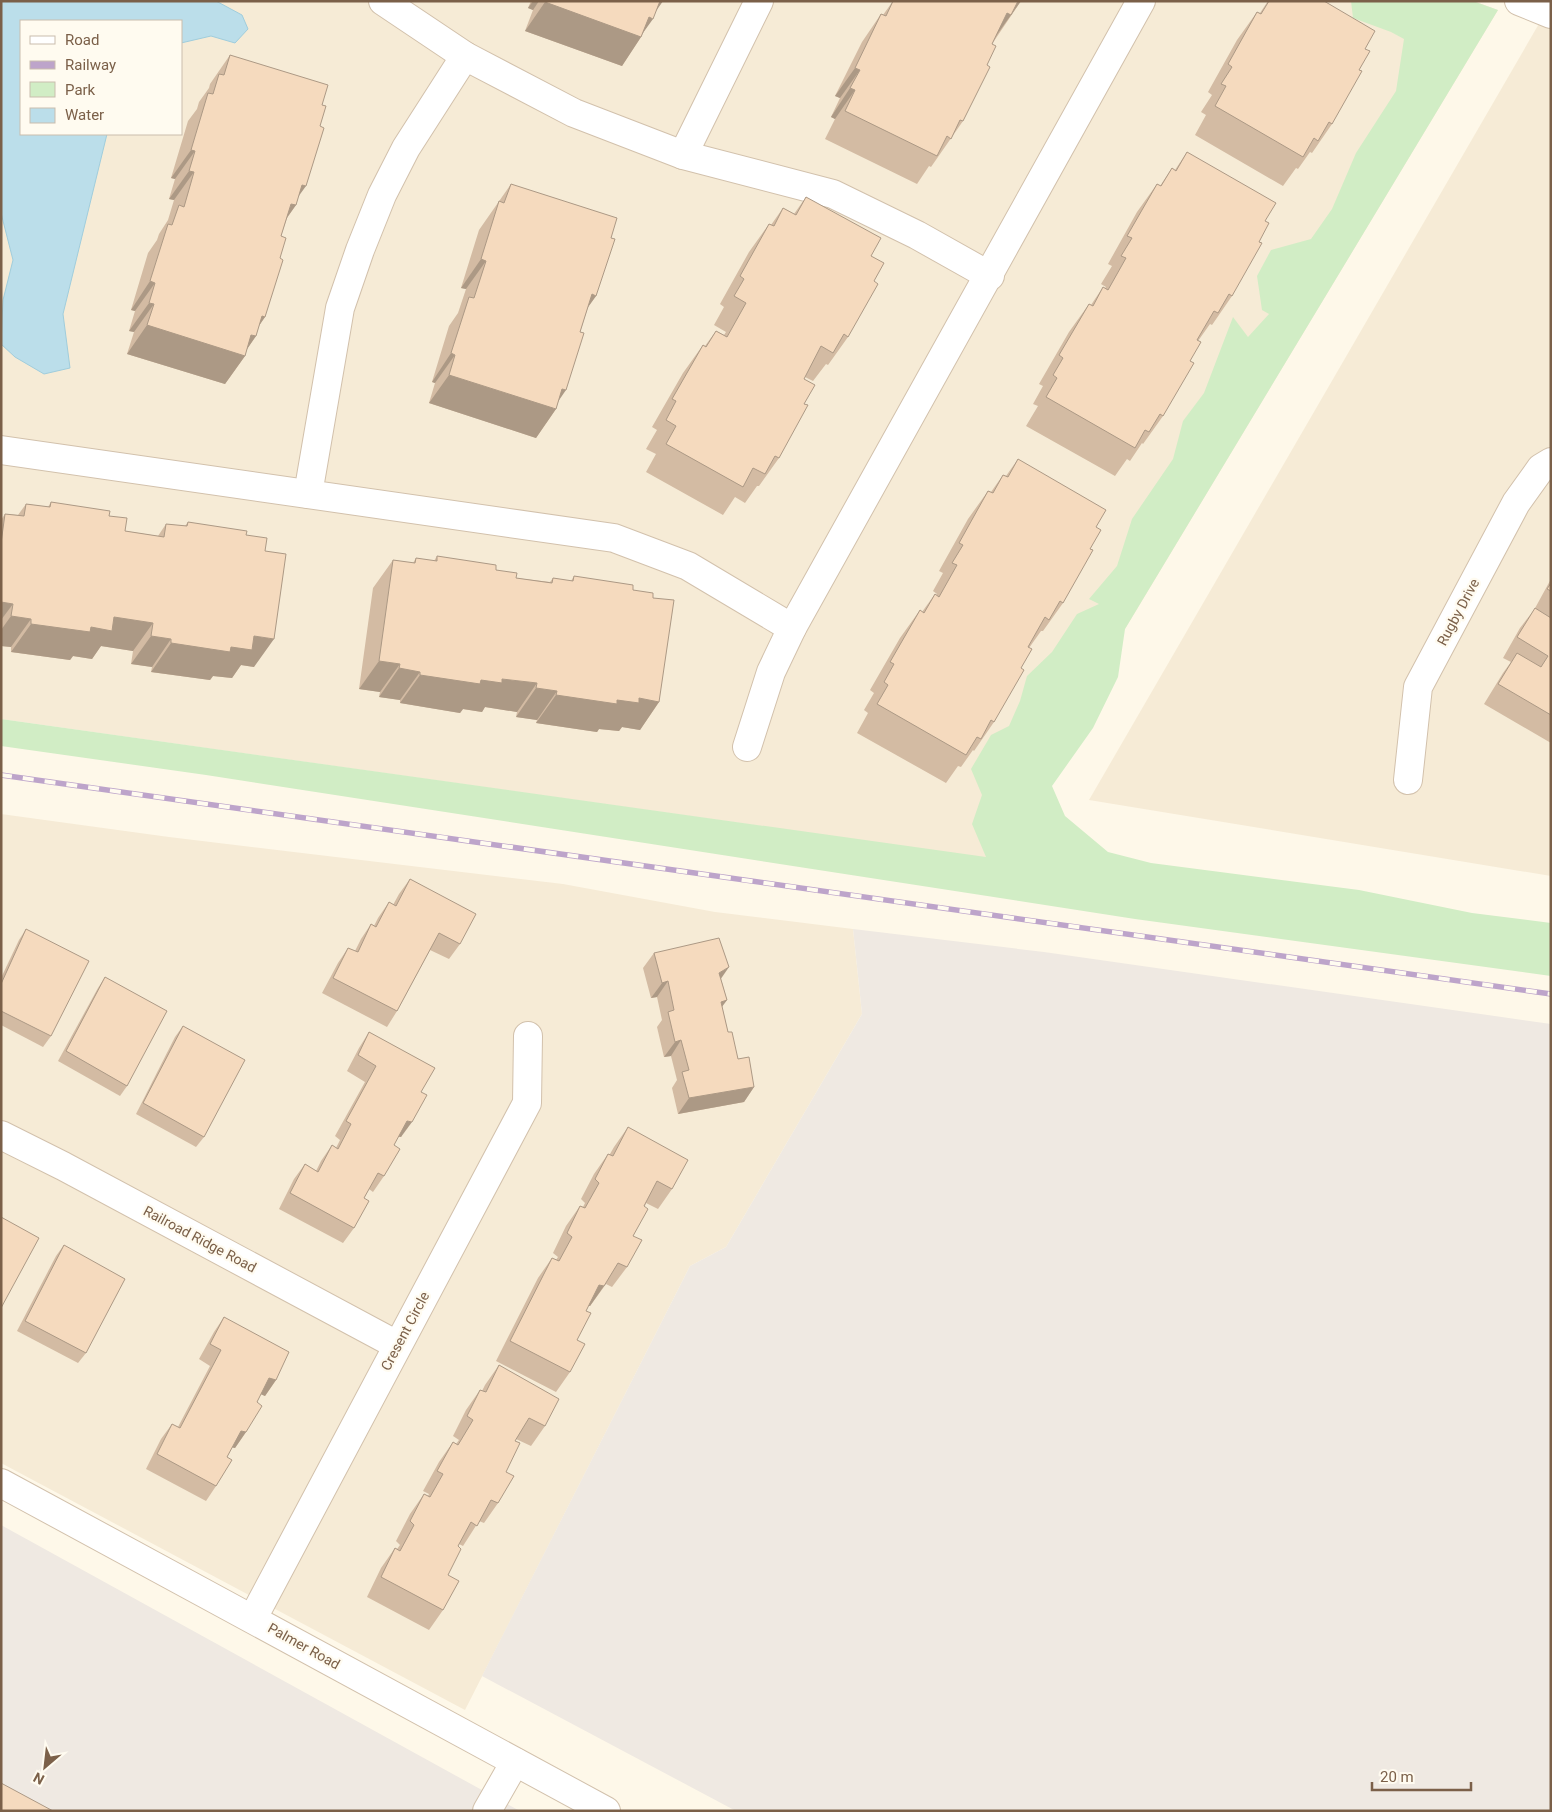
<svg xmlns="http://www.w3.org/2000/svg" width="1552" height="1812" font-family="Roboto,sans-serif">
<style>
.residential{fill:#f6ebd6;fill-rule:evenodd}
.industrial{fill:#efe9e2}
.green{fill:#d1edc5}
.water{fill:#bbdeea;stroke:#a0cddc}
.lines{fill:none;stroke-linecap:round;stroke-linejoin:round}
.minor-casing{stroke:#d2c1ac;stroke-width:30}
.minor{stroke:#fff;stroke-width:28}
.rail-casing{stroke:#bda4ca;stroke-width:5.5}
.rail{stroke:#fffbf0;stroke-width:4;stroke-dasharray:11;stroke-linecap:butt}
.wall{fill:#d3bba3}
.shaded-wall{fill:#ac9985}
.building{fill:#f5dabe;stroke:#ac9985}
.labels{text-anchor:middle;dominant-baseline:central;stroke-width:4.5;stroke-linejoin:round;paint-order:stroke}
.street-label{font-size:14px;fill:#7b6049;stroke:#fffbf0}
</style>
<rect width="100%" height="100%" fill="#fef8e9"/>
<g class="residential">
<path d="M1,1H1473L1498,10L987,858L1,719ZM21,21H181V134H21Z"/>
<polygon points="1551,3 1551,876 1089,800"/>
<polygon points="1,814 169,837 563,884 715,912 853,929 862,1014 726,1247 690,1266 465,1710 1,1463"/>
</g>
<g class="industrial">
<polygon points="853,929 1044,952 1551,1024 1551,1811 736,1811 482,1676 690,1266 726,1247 862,1014"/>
<polygon points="1,1525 520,1811 1,1811"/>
</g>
<polygon class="green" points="1351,1 1473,1 1498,10 1125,629 1118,677 1093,728 1052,786 1065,816 1108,852 1151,863 1359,890 1472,913 1551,923 1551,976 1135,919 206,775 1,746 1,719 986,857 972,824 982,795 971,769 991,735 1009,726 1020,701 1027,676 1052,652 1077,614 1099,604 1089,599 1117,566 1132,519 1173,459 1183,421 1204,393 1233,317 1248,337 1269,314 1262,310 1257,276 1271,250 1311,239 1332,209 1356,153 1396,91 1404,39 1391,32 1353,18"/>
<polygon class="water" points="1,1 216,1 242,15 248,29 235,43 211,36 181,43 181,21 21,21 21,134 107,134 63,314 70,368 44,374 15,357 1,344 3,300 13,260 1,213"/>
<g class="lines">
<g class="minor-casing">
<g id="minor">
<polyline points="383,1 465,56 574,113 683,155 833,194 917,235 990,276"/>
<polyline points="1519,1 1551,14"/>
<polyline points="683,155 759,1"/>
<polyline points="1,450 614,538 688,566 792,628"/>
<polyline points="308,494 340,308 360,250 382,195 406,148 465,56"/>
<polyline points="747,747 771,672 792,628 1141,1"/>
<polyline points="1408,780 1418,687 1516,503 1541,468 1551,462"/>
<polyline points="1,1135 63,1166 397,1345"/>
<polyline points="1,1483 606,1811"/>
<polyline points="253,1618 527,1103 528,1036"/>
<polyline points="487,1811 515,1762"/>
</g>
</g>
<use href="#minor" class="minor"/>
<g class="rail-casing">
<polyline id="rail" points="1,775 1551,994"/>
</g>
<use href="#rail" class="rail"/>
</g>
<g class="wall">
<polygon points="531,1 663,1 655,12 643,33 641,37 622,66 525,31 533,10 528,8"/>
<polygon points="893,1 1021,1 992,44 987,65 963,121 931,167 929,166 917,184 825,139 835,119 831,117 840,98 835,96 862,42 881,14 883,15"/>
<polygon points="1268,1 1324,1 1365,49 1359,70 1332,124 1312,153 1310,152 1298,169 1296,168 1283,186 1195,135 1206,115 1201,112 1212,95 1208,92 1237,40 1257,12 1260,13"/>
<polygon points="230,55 322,105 296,205 287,218 281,236 280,258 265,317 258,327 256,336 247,349 245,356 225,384 127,354 134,332 129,331 135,311 131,310 148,253 157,240 159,234 168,220 174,200 169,199 175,179 171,178 188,121 197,109 199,102 209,88 210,84"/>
<polygon points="1187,152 1265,221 1259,242 1232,296 1212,325 1210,324 1198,341 1190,361 1163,416 1143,444 1142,443 1130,461 1127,459 1115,476 1026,426 1038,406 1033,404 1043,386 1039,384 1069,332 1089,304 1091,305 1103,287 1105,288 1106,287 1101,284 1112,266 1108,264 1137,212 1157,184 1160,186 1172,168 1175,170"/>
<polygon points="511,184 611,238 596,296 588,307 556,409 536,438 429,403 435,383 432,382 449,326 458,313 466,289 461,288 479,230"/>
<polygon points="806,197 871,256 874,281 848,337 828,365 826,364 813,381 805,377 804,379 804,404 779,458 759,486 757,486 745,503 735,497 723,515 646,472 656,454 646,449 657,430 652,427 683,373 703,345 705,346 716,331 724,335 726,332 714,325 724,307 720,304 749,252 769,224 771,225 783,208 794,214"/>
<polygon points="1018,459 1096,527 1090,549 1063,603 1043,631 1041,631 1029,648 1021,668 994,722 974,751 973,750 961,767 958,766 946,783 857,733 868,713 864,710 874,693 870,690 900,638 920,610 922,612 935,594 936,595 937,594 933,591 943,573 939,571 968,519 988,491 991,492 1003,475 1006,476"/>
<polygon points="51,502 109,516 125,531 158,536 166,524 185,526 188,522 246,535 265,551 254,667 241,665 232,678 213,676 210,680 151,672 152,667 131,664 133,651 101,646 92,659 73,656 70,660 11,652 11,647 1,646 1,520 5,514 18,515 26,504 48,507"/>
<polygon points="437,556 496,570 516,578 550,582 553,578 571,581 574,576 633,590 653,598 659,702 640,730 622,727 619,731 599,729 597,732 536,723 537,720 516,717 517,712 485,707 482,712 463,709 460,713 400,703 400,700 379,697 380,692 359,689 373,588 393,560 413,563 416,558 434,561"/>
<polygon points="1551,579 1551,743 1484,704 1503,673 1511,662 1503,658 1520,628 1534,610"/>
<polygon points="410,879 460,944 449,959 430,950 397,1011 387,1027 322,993 338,963 348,948 355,951 361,939 371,924 374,926 378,918 389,902 393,905 399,894"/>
<polygon points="26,929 51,1036 43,1047 1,1025 1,978 19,940"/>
<polygon points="654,953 721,979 727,1000 722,1006 728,1032 738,1059 754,1087 744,1102 678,1114 672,1088 677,1080 671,1056 664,1057 657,1027 662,1020 657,997 651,998 643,968"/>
<polygon points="105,977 127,1086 120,1096 58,1061 98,988"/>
<polygon points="183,1026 204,1137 196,1147 136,1114 175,1037"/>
<polygon points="369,1032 421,1092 401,1137 398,1137 394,1145 384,1176 373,1192 369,1189 364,1198 354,1228 343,1243 279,1209 294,1179 305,1164 316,1171 321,1161 332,1145 336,1148 340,1140 335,1136 365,1082 347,1071 359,1048"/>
<polygon points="628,1127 672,1189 658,1209 646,1203 633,1236 627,1267 612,1287 606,1284 590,1306 588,1306 586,1311 577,1340 570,1372 556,1392 496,1361 538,1278 552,1258 556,1260 558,1257 553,1253 566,1226 580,1206 583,1207 585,1203 581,1199 594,1174 608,1154 610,1154 614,1147"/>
<polygon points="64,1245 86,1353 78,1363 17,1331 56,1256"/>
<polygon points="224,1317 276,1380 265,1396 261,1394 257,1402 246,1432 235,1448 232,1447 227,1457 216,1486 206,1501 146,1469 161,1439 172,1424 178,1427 210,1366 199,1359 214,1332"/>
<polygon points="499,1365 545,1426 531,1446 516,1439 515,1441 506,1472 498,1503 484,1523 479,1521 463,1546 459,1544 448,1575 443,1610 429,1630 367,1597 381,1568 395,1548 397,1549 400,1545 396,1541 410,1514 424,1494 428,1496 429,1494 423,1491 439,1462 453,1442 456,1444 459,1440 453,1436 466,1410 480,1390 482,1391 485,1385"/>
</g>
<g class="shaded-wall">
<polygon points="533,1 539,1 533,10 528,8"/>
<polygon points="663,1 651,18 653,19 640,37 641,37 622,66 525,31 545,2"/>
<polygon points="1017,1 1021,1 991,43 1007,13"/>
<polygon points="855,68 860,70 840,98 835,96"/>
<polygon points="850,88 855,90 835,119 831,117"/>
<polygon points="191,150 195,151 175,179 171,178"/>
<polygon points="189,171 194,172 174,200 169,199"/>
<polygon points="302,185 306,186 293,204 296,205 276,233"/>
<polygon points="481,259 486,261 466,289 461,288"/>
<polygon points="150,281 155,283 135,311 131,310"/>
<polygon points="592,294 596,296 576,324"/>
<polygon points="149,303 154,304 134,332 129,331"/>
<polygon points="262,316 265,317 252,336 256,336 243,355 245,356 225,384 127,354 147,325"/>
<polygon points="451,353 455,355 435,383 432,382"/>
<polygon points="449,375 562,389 566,390 553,409 556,409 536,438 429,403"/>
<polygon points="1,602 13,604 1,620"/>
<polygon points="11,616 31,619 11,647 1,646 1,630"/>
<polygon points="114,617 153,623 133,651 101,646 92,659 73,656 70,660 11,652 31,624 91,627"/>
<polygon points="151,636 171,639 152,667 131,664"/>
<polygon points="254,636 274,639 254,667 241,665 232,678 213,676 210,680 151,672 171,643 231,647"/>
<polygon points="379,661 400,664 380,692 359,689"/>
<polygon points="399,668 420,672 400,700 379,697"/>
<polygon points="420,675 481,680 502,679 537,683 517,712 485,707 482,712 463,709 460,713 400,703"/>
<polygon points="536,688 557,691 537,720 516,717"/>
<polygon points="556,695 617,700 639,698 659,702 640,730 622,727 619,731 599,729 597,732 536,723"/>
<polygon points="729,967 718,983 719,973"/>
<polygon points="668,981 657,997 651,998 662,983"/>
<polygon points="727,1000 716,1015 721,1002"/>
<polygon points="681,1040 671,1056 664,1057 675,1042"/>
<polygon points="754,1087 744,1102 678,1114 689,1098"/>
<polygon points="407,1121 412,1122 401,1137 397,1136"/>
<polygon points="599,1285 604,1286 590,1306 585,1305"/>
<polygon points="269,1378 276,1380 265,1396 258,1393"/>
<polygon points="241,1431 246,1432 235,1448 230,1447"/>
</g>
<g class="building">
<polygon points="546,1 660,1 653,19 649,17 641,37 545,2"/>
<polygon points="893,1 1018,1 1011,15 1007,13 992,44 996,46 987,65 990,67 963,121 960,120 951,139 947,136 937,156 845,111 855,90 850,88 860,70 855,68 881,14 886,16"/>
<polygon points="1269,1 1324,1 1375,31 1365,49 1370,51 1359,70 1362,71 1332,124 1329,122 1318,141 1314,138 1303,157 1215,106 1226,86 1221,84 1232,67 1228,64 1257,12 1261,14"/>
<polygon points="230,55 328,85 322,105 326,106 320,126 324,128 306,186 302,185 296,205 291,204 281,236 286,238 280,258 283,260 265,317 262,316 256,336 251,335 245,356 147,325 154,304 149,303 155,283 150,281 168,224 172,225 179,205 184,207 194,172 189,171 195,151 191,150 208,93 213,94 219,74 224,75"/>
<polygon points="1187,152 1276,203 1265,221 1269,223 1259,242 1262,243 1232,296 1229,294 1218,313 1214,311 1197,340 1201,342 1190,361 1194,363 1163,416 1160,414 1149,432 1145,430 1135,448 1046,397 1057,378 1053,375 1063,358 1059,355 1089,304 1093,306 1103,287 1108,290 1126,258 1121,256 1132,238 1127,236 1157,184 1161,186 1172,168 1176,171"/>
<polygon points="511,184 617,218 611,238 615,239 596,296 592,294 580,332 584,333 566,390 562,389 556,409 449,375 455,355 451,353 469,297 474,298 486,261 481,259 499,201 504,203"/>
<polygon points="806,197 881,238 871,256 884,263 874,281 878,284 848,337 844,334 833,353 821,346 804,379 815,385 804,404 808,405 779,458 775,456 765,474 753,468 743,487 666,444 676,426 666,420 676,401 672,399 703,345 706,347 716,331 727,337 746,303 734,296 744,279 740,276 769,224 774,226 783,208 796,215"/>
<polygon points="1018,459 1106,510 1096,527 1101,530 1090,549 1093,550 1063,603 1060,601 1049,620 1045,617 1028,647 1032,649 1021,668 1024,670 994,722 991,720 981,739 977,737 966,755 877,704 888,685 884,682 894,664 890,662 920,610 924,613 935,594 939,597 957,565 952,563 963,545 959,543 988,491 993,493 1003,475 1008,477"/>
<polygon points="51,502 110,511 109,516 127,518 125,531 164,537 166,524 187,526 188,522 247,531 246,535 267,538 265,551 286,554 274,639 254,636 252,650 231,647 230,652 171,643 171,639 151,636 153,623 114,617 112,631 91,627 90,632 31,624 31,619 11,616 13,604 1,602 1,543 5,514 24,516 26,504 50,507"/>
<polygon points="437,556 496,565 496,570 517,573 516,578 552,583 553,578 573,581 574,576 633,585 633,590 653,593 653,598 674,600 659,702 639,698 639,703 617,700 617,704 556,695 557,691 536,688 537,683 502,679 502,683 481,680 480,684 420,675 420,672 399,668 400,664 379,661 393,560 415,563 416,558 437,561"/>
<polygon points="1551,583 1551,591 1547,589"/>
<polygon points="1535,608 1551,618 1551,715 1498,684 1517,653 1541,667 1548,656 1517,637"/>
<polygon points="410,879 476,914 460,944 439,933 397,1011 333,978 348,948 358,952 371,924 376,927 389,902 396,906"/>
<polygon points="26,929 89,961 51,1036 1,1011 1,984"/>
<polygon points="719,938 729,967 719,973 727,1000 721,1002 728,1032 732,1032 738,1059 749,1057 754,1087 689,1098 682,1072 689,1070 681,1040 675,1042 668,1012 674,1010 668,981 662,983 654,953"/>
<polygon points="105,977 167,1011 127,1086 66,1051"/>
<polygon points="183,1026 245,1060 204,1137 143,1103"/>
<polygon points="369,1032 435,1068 421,1092 427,1095 412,1122 407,1121 394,1145 400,1149 384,1176 378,1173 364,1198 369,1201 354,1228 290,1193 305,1164 318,1172 332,1145 338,1149 351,1124 346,1121 376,1066 358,1055"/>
<polygon points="628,1127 688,1160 672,1189 657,1181 644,1206 648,1209 633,1236 642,1240 627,1267 618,1263 604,1286 599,1285 586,1311 591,1313 577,1340 585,1344 570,1372 510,1341 552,1258 559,1261 572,1237 567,1233 580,1206 585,1208 599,1183 595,1179 608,1154 613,1156"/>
<polygon points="1,1217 39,1238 1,1308"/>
<polygon points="64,1245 125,1279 86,1353 25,1321"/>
<polygon points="224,1317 289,1352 276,1380 269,1378 257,1402 262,1406 246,1432 241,1431 227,1457 232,1460 216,1486 157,1454 172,1424 180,1428 221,1350 210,1344"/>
<polygon points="499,1365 559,1399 545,1426 529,1418 515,1441 520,1443 506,1472 514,1476 498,1503 491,1500 477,1526 471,1522 458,1546 461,1549 448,1575 459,1581 443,1610 381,1577 395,1548 400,1551 414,1525 410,1521 424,1494 430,1497 443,1474 437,1471 453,1442 458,1445 473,1420 467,1416 480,1390 486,1392"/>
<polygon points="1,1783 53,1811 1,1811"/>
</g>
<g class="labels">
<g class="street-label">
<text transform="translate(1458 612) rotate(-62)">Rugby Drive</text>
<text transform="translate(200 1239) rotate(28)">Railroad Ridge Road</text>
<text transform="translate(405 1331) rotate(-62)">Cresent Circle</text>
<text transform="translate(304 1646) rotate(29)">Palmer Road</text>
</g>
</g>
<rect width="1552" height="1812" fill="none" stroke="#7b6049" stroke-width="5"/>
<rect x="20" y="20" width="162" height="115" fill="#fffbf0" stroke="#cabdad"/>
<rect x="30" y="36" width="25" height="8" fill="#ffffff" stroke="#cabdad"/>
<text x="65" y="45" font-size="15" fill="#7b6049">Road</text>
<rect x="30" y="61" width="25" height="8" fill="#bda4ca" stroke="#cabdad"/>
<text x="65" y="70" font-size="15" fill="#7b6049">Railway</text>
<rect x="30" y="82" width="25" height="15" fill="#d1edc5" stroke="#cabdad"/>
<text x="65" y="95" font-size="15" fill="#7b6049">Park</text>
<rect x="30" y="108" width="25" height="15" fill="#bbdeea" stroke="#cabdad"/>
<text x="65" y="120" font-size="15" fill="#7b6049">Water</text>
<g transform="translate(45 1767) rotate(208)" stroke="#fffbf0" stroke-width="4" paint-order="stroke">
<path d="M0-4L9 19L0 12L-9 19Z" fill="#7b6049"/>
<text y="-8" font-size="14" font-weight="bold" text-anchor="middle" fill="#7b6049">N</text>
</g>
<path d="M1372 1782v8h99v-8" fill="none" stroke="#7b6049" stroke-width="2.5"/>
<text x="1380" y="1782" font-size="15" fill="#7b6049" stroke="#fffbf0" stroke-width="4" paint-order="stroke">20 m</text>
</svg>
